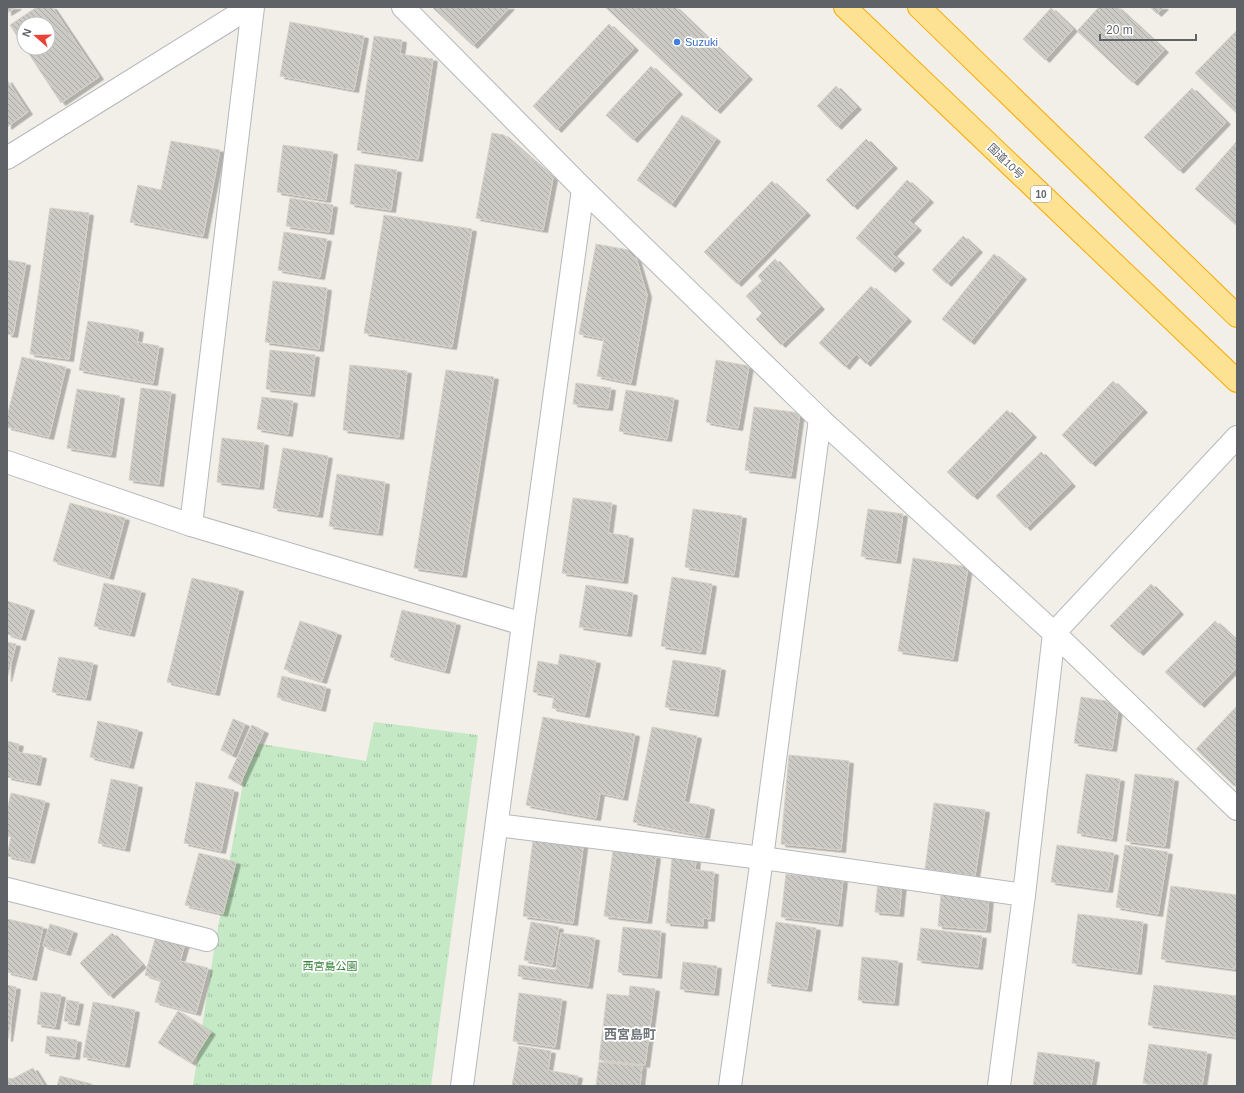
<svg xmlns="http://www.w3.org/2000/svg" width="1244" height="1093" font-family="Helvetica,'Noto Sans JP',sans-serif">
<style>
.park{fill:url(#park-tufts)}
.building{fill:url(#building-back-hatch);stroke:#d6d1c6;filter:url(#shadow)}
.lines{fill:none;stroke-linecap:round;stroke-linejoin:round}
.minor-casing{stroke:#b5b8bc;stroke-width:24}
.highway-casing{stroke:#f9ab00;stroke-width:24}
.minor{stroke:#fff;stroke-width:22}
.highway{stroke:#fde293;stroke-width:22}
.shop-dot{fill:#3f7fe0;stroke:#fff;stroke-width:1.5}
.labels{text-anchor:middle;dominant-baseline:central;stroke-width:3.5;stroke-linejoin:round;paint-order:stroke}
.shield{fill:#fff;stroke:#8f9295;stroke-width:1}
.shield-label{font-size:10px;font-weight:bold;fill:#5f6368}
.shop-label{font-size:11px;fill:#366cbe;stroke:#fff;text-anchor:start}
.street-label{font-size:11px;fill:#5f6368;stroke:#fff}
.park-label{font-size:11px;fill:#348238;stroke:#fff}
.quarter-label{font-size:13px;font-weight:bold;fill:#70757a;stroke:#fff}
</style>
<defs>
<pattern id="park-tufts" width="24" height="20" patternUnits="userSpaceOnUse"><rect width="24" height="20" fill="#c5e8c5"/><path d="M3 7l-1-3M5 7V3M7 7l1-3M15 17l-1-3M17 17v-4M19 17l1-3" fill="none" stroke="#a3c0a4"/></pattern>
<pattern id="building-back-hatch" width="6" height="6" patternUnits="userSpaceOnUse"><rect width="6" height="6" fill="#cccac5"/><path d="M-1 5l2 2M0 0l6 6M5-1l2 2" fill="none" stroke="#a9a8a4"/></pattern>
<filter id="shadow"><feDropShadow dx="4.5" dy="2.5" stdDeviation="0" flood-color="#0004"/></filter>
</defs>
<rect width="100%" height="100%" fill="#f1efe8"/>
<polygon class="park" points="374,722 478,735 431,1086 193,1086 212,963 250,742 366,761"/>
<g class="building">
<polygon points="7,7 17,7 7,13"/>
<polygon points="37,7 52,7 99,77 61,103 25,48 48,48 48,24 24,24 24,47 10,25"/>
<polygon points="432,7 510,7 473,46"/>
<polygon points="605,7 675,7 748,77 716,111"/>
<polygon points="1099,7 1117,7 1164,50 1133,83 1077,31"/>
<polygon points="1150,7 1164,7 1157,14"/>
<polygon points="1051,8 1073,29 1045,60 1023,39"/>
<polygon points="290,22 364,36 354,90 280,76"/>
<polygon points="609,24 634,48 557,130 533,106"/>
<polygon points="1237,30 1237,114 1195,73"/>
<polygon points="374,36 402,40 400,54 433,59 418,159 357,150"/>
<polygon points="651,66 678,92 633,140 606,115"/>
<polygon points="7,80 28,112 7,127"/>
<polygon points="836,86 857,107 837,127 817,106"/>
<polygon points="1192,88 1226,122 1179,171 1144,137"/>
<polygon points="682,115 716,139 671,205 637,180"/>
<polygon points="492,133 504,135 553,178 543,230 476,218"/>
<polygon points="866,139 893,166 853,207 826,180"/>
<polygon points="171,141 220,150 203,236 130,222 138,185 161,190"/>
<polygon points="1237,141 1237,226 1195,189"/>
<polygon points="283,145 333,152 326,200 277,192"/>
<polygon points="355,164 397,170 391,210 350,204"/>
<polygon points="907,180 929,200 909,221 917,228 892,254 900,261 891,270 856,238"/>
<polygon points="772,181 806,213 737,284 704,252"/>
<polygon points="290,198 333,205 329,232 286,226"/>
<polygon points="50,208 89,213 69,359 30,354"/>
<polygon points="384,215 472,229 452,347 364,333"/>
<polygon points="284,232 327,239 320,277 278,270"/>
<polygon points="963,236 978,250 947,284 932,270"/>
<polygon points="596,244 634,251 647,295 631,383 597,376 604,339 579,334"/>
<polygon points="994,254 1022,277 970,342 942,319"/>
<polygon points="775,259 820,307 781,345 756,319 762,313 746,296 762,281 758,276"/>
<polygon points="7,260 26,263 13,335 7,334"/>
<polygon points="273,281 327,288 319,349 265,342"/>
<polygon points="871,286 907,319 866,364 856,354 845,367 819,343"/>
<polygon points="88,321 139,330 137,342 159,346 153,383 79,370"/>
<polygon points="270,350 315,355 310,394 266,389"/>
<polygon points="22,357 66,367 49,437 7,427 7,417"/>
<polygon points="716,360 749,366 738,428 706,422"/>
<polygon points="350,365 407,371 399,437 343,430"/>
<polygon points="446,370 494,377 462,575 414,568"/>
<polygon points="1113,381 1143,410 1091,464 1062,435"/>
<polygon points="576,383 611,388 608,408 573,404"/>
<polygon points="141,388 171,392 159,484 129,480"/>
<polygon points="77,389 120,396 111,455 67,448"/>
<polygon points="626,390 674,398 667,439 619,431"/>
<polygon points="262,397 293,401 288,434 257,429"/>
<polygon points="754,407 800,413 791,476 745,470"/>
<polygon points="1007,410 1032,435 973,497 947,472"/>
<polygon points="222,438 264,443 259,487 217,482"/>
<polygon points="283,448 328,456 318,515 273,508"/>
<polygon points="1041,452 1071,484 1026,528 996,496"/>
<polygon points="337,474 385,482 378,533 329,526"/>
<polygon points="573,498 612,503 608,533 629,536 623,581 562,573"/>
<polygon points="70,503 125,518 109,577 53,561"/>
<polygon points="693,509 742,516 734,575 685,567"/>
<polygon points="868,509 903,514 896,561 861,556"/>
<polygon points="913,558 968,567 953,659 898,651"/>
<polygon points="672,577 712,584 701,652 661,646"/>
<polygon points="192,578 239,589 215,693 167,682"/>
<polygon points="104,583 141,591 130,634 94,626"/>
<polygon points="1151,584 1179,612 1139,653 1110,626"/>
<polygon points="586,585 633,593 627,634 579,627"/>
<polygon points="7,601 30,608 21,638 7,634"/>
<polygon points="402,610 456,623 445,671 390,657"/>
<polygon points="300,621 337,633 322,681 284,669"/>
<polygon points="1215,621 1237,641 1237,667 1200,705 1165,672"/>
<polygon points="7,642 16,644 7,679"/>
<polygon points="560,654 596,661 585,715 552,708 554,696 533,692 538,661 558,665"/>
<polygon points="59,657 93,663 86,698 52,692"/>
<polygon points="673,660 721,668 714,714 665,707"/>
<polygon points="282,676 326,687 321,709 277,697"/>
<polygon points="1081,697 1119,703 1112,749 1074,743"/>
<polygon points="1237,706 1237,783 1234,786 1196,749"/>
<polygon points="543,717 635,734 623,798 600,793 596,818 526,805"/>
<polygon points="233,719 245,724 232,755 221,750"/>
<polygon points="98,721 138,730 129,766 90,757"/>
<polygon points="252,725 264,731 240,784 228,778"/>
<polygon points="652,727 697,736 684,802 710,807 705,836 633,822"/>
<polygon points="7,741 19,744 17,752 42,756 36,783 7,777"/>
<polygon points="789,755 849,761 841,850 781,844"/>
<polygon points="1086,774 1120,779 1112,839 1077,833"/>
<polygon points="1135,774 1174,779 1165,846 1126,841"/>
<polygon points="111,779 138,785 125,849 98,843"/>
<polygon points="196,782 234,790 221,851 184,843"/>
<polygon points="11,793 45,801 30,861 7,856 11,837 7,836 7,811"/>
<polygon points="934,803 985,810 975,876 925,869"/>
<polygon points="534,833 584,840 573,923 523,916"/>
<polygon points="1057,845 1114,853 1108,890 1051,882"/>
<polygon points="1125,845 1168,852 1158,914 1116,907"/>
<polygon points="613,851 656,856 647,921 604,916"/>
<polygon points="199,853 236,862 223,914 185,905"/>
<polygon points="672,858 696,860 695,870 714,872 710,919 703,918 703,926 666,923"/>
<polygon points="786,874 843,880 838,924 781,917"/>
<polygon points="878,881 902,884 899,914 875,912"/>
<polygon points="1171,886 1237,895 1237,957 1235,969 1161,959"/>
<polygon points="941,894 989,898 986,930 938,926"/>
<polygon points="1078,914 1143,922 1137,972 1072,963"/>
<polygon points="7,919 43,927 32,978 7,972"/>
<polygon points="531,922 559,927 552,965 524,960"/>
<polygon points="776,922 816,928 807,989 767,983"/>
<polygon points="50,924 73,931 66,953 43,946"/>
<polygon points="623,927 661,931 657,976 618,972"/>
<polygon points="921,928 982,936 978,967 917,960"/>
<polygon points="157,932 186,940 180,961 208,968 196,1013 155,1002 161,980 145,975"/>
<polygon points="112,933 142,965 109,996 80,963"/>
<polygon points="561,933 595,938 588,986 518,976 519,965 556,970"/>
<polygon points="862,957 898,961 894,1003 858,1000"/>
<polygon points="683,962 717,966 714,993 680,989"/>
<polygon points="7,985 16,987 8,1039 7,1039"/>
<polygon points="1154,985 1237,996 1237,1037 1148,1025"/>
<polygon points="630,986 655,989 645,1065 599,1060 607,994 629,996"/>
<polygon points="41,992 61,995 55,1027 37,1024"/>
<polygon points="519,993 562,999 555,1047 513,1041"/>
<polygon points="67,1000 79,1002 75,1023 64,1021"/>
<polygon points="93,1002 135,1010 125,1065 83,1057"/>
<polygon points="178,1011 211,1032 191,1063 158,1043"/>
<polygon points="47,1036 77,1040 75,1057 45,1053"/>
<polygon points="1149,1044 1207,1052 1202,1086 1167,1086 1143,1083"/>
<polygon points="519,1046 551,1051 548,1070 578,1076 576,1086 512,1086"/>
<polygon points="1038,1052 1095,1060 1091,1086 1033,1086"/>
<polygon points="599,1062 642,1066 640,1086 596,1086"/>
<polygon points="33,1068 43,1084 43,1086 7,1086 7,1078 12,1079"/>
<polygon points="60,1076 92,1084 91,1086 57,1086"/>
</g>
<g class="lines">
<g class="minor-casing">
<g id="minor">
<polyline points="403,7 583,189 820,419 1054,633 1237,809"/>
<polyline points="7,158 250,7"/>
<polyline points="7,462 191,525 523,624"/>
<polyline points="191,525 253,7"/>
<polyline points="497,825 762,858 1024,895"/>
<polyline points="7,889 207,940"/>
<polyline points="462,1086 523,624 583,189"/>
<polyline points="730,1086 762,858 820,419"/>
<polyline points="999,1086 1024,895 1054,633 1237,437"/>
</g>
</g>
<g class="highway-casing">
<g id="highway">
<polyline points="845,7 1237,381"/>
<polyline points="919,7 1237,316"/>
</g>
</g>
<use href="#minor" class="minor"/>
<use href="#highway" class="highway"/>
</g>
<circle class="shop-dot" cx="677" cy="42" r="4"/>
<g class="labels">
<rect class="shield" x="1031" y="186" width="20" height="16" rx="3"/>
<g class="shield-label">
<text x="1041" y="194">10</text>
</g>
<g class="shop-label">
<text x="685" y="42">Suzuki</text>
</g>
<g class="street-label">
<text transform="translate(1006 161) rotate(44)">国道10号</text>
</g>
<g class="park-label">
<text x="330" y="966">西宮島公園</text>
</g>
<g class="quarter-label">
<text x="630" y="1034">西宮島町</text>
</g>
</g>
<rect width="1244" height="1093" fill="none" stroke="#5f6368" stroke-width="16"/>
<g transform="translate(36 36) rotate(290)"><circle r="19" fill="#ffffff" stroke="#bfc1c3"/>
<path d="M0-3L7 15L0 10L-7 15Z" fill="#ea4335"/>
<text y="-6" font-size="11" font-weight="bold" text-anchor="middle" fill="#5f6368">N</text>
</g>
<path d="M1100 34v6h96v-6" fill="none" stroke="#5f6368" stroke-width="2"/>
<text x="1106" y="34" font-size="12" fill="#5f6368" stroke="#ffffff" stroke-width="3" paint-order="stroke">20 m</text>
</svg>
